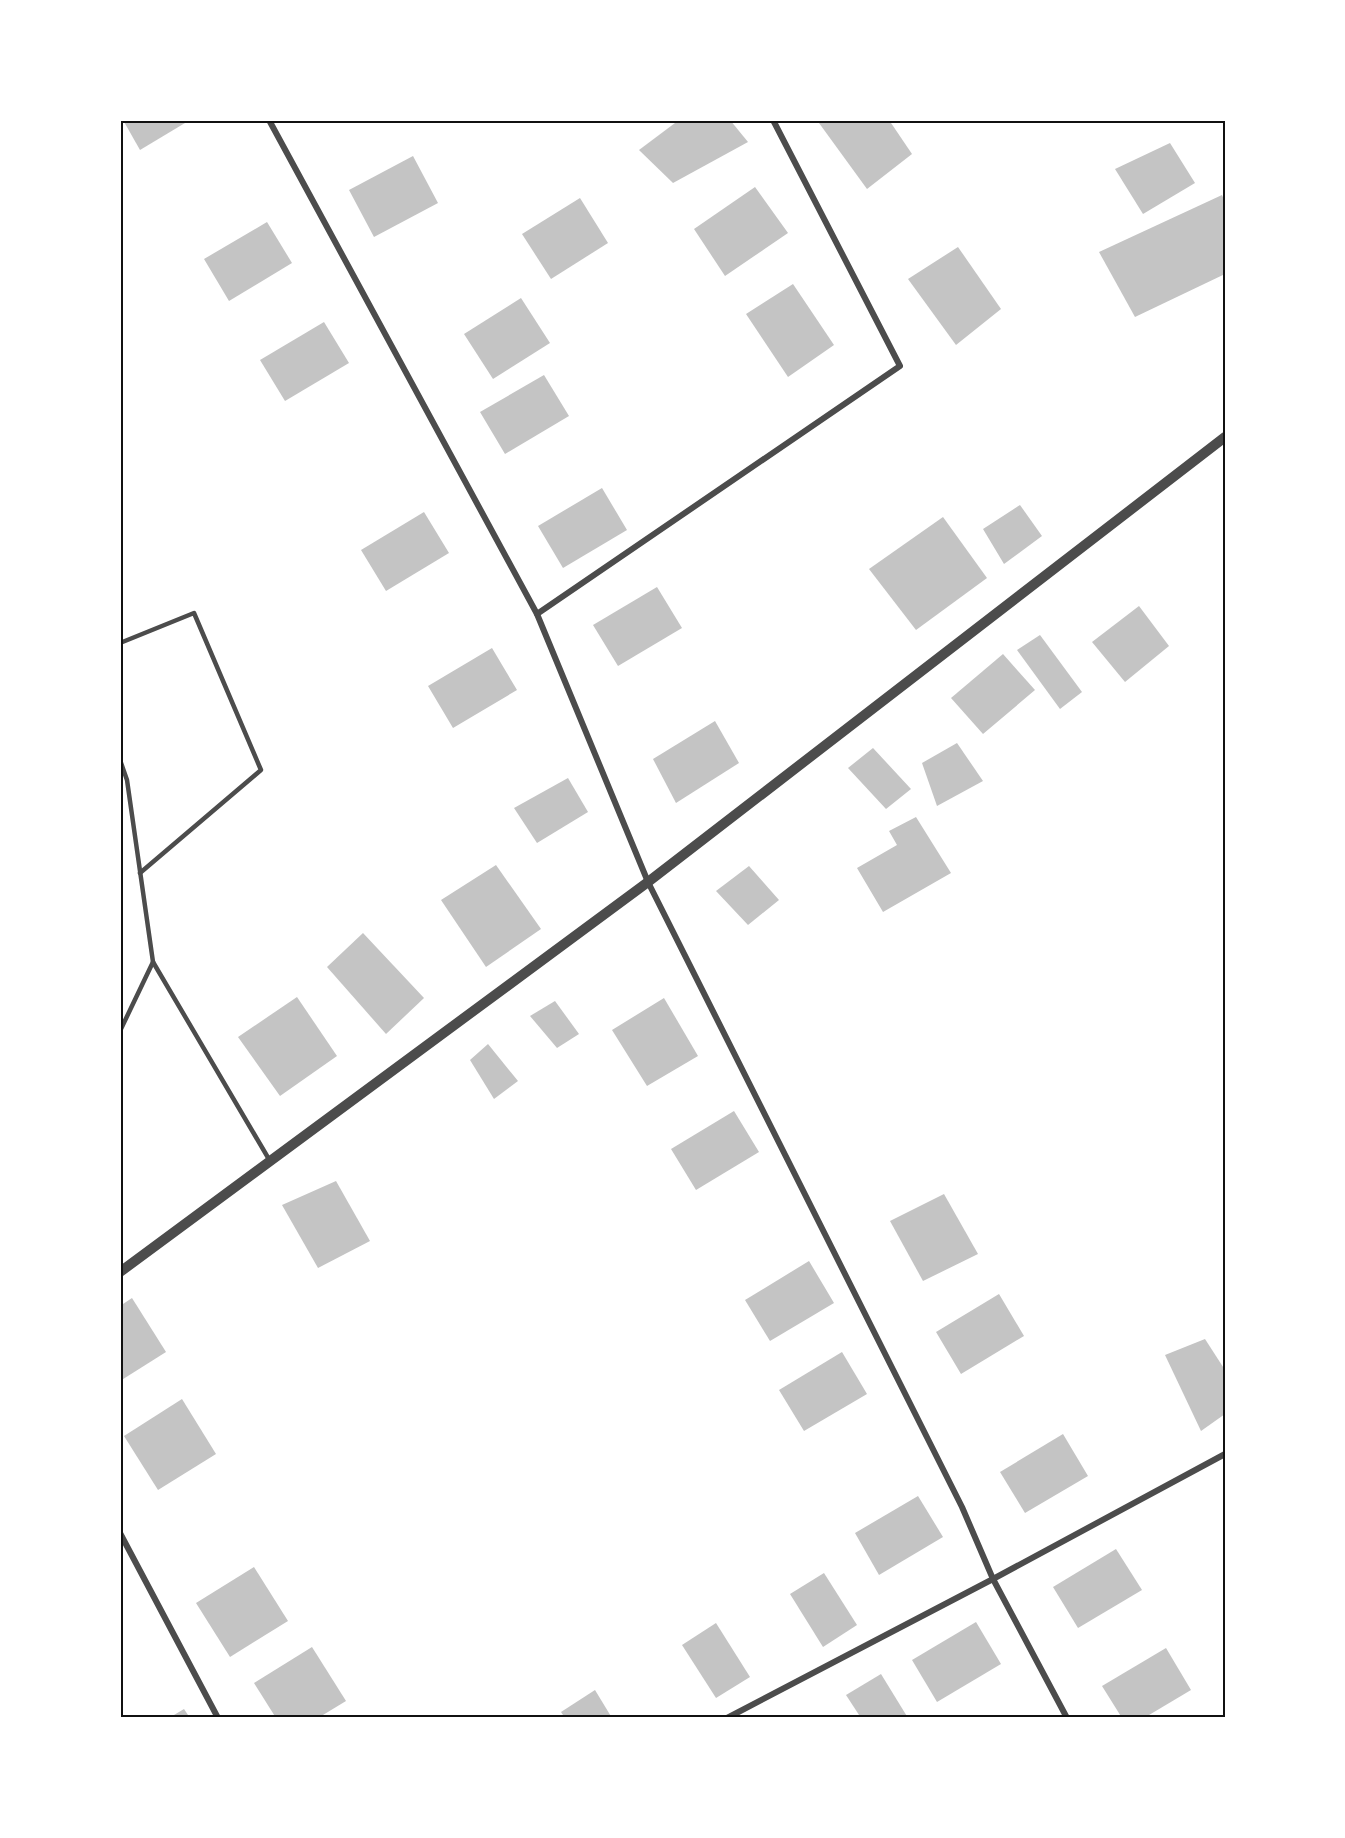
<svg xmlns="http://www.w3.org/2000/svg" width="1345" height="1838" font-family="'IBM Plex Sans',sans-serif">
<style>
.building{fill:#c4c4c4}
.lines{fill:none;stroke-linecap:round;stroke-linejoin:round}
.service{stroke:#4c4c4c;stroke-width:4.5}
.minor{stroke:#4c4c4c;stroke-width:6}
.tertiary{stroke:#4c4c4c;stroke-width:10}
.neatline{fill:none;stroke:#111;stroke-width:2}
</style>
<rect width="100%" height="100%" fill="#fff"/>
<g class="building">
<polygon points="123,120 190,120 140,150"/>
<polygon points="679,120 730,120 748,142 673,183 639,150"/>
<polygon points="824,120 889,120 912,154 867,189 819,123"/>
<polygon points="1170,143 1195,183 1143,214 1115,169"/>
<polygon points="413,156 438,203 374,237 349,190"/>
<polygon points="755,187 788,233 725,276 694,229"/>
<polygon points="1222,195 1225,202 1225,274 1135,317 1099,252"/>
<polygon points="580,198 608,243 551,279 522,234"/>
<polygon points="267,222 292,263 229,301 204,259"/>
<polygon points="958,247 1001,309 956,345 908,279"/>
<polygon points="793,284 834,345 788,377 746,314"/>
<polygon points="521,298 550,343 493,379 464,334"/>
<polygon points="324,322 349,363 285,401 260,360"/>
<polygon points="544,375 569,416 505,454 480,412"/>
<polygon points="602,488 627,530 563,568 538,526"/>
<polygon points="1020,505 1042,536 1004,564 983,529"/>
<polygon points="424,512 449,553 386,591 361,550"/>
<polygon points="943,517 987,578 916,630 869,569"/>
<polygon points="657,587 682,628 618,666 593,625"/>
<polygon points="1139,606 1169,646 1125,682 1092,642"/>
<polygon points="1040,635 1082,692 1060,709 1017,650"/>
<polygon points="492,648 517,690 453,728 428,686"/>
<polygon points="1003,654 1035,690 983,734 951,698"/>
<polygon points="715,721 739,763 676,803 653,759"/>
<polygon points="957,743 983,781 937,806 922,763"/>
<polygon points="873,748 911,789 886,809 848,768"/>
<polygon points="568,778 588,812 537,843 514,808"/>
<polygon points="916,817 951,873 883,912 857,868 897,845 889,831"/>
<polygon points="496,865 541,929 486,967 441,900"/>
<polygon points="749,866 779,900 748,925 716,891"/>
<polygon points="363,933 424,998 386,1034 327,967"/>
<polygon points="297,997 337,1056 280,1096 238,1037"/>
<polygon points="664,998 698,1056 647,1086 612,1030"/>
<polygon points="555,1001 579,1034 557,1048 530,1016"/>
<polygon points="488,1044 518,1081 494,1099 470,1060"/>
<polygon points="734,1111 759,1152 696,1190 671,1149"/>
<polygon points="336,1181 370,1241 318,1268 282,1205"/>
<polygon points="944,1194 978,1254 923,1281 890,1221"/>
<polygon points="809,1261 834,1303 770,1341 745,1300"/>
<polygon points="999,1294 1024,1336 961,1374 936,1332"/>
<polygon points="132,1298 166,1352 120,1381 120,1306"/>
<polygon points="1205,1339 1225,1370 1225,1414 1201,1431 1165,1355"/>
<polygon points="842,1352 867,1394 804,1431 779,1390"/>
<polygon points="182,1399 216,1454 158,1490 124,1436"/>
<polygon points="1063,1434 1088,1476 1025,1513 1000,1472"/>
<polygon points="918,1496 943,1537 879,1575 855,1533"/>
<polygon points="1116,1549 1142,1590 1078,1628 1053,1587"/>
<polygon points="254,1567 288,1621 230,1657 196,1603"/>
<polygon points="824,1573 857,1625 823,1647 790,1594"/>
<polygon points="976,1622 1001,1664 937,1702 912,1660"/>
<polygon points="716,1623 750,1677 716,1698 682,1645"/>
<polygon points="312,1647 346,1701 318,1718 276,1718 254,1683"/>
<polygon points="1166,1648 1191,1690 1144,1718 1122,1718 1102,1686"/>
<polygon points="881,1674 908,1718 861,1718 846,1695"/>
<polygon points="595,1690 612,1718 565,1718 561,1712"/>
<polygon points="184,1709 190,1718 169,1718"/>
</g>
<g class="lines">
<g class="service">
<polyline points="120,643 194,613 261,770 140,873"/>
<polyline points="120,760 127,780 153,962 270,1161"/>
<polyline points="120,1031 153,962"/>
</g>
<g class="minor">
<polyline points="269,120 537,614 648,882 962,1507 993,1579 1067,1718"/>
<polyline points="537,614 900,366 773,120"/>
<polyline points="120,1533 218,1718"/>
<polyline points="727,1718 993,1579 1225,1454"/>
</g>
<polyline class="tertiary" points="120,1272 648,882 1225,437"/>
</g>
<rect width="1345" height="1838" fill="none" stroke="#ffffff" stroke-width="243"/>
<rect x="122" y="122" width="1102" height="1594" class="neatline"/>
</svg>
